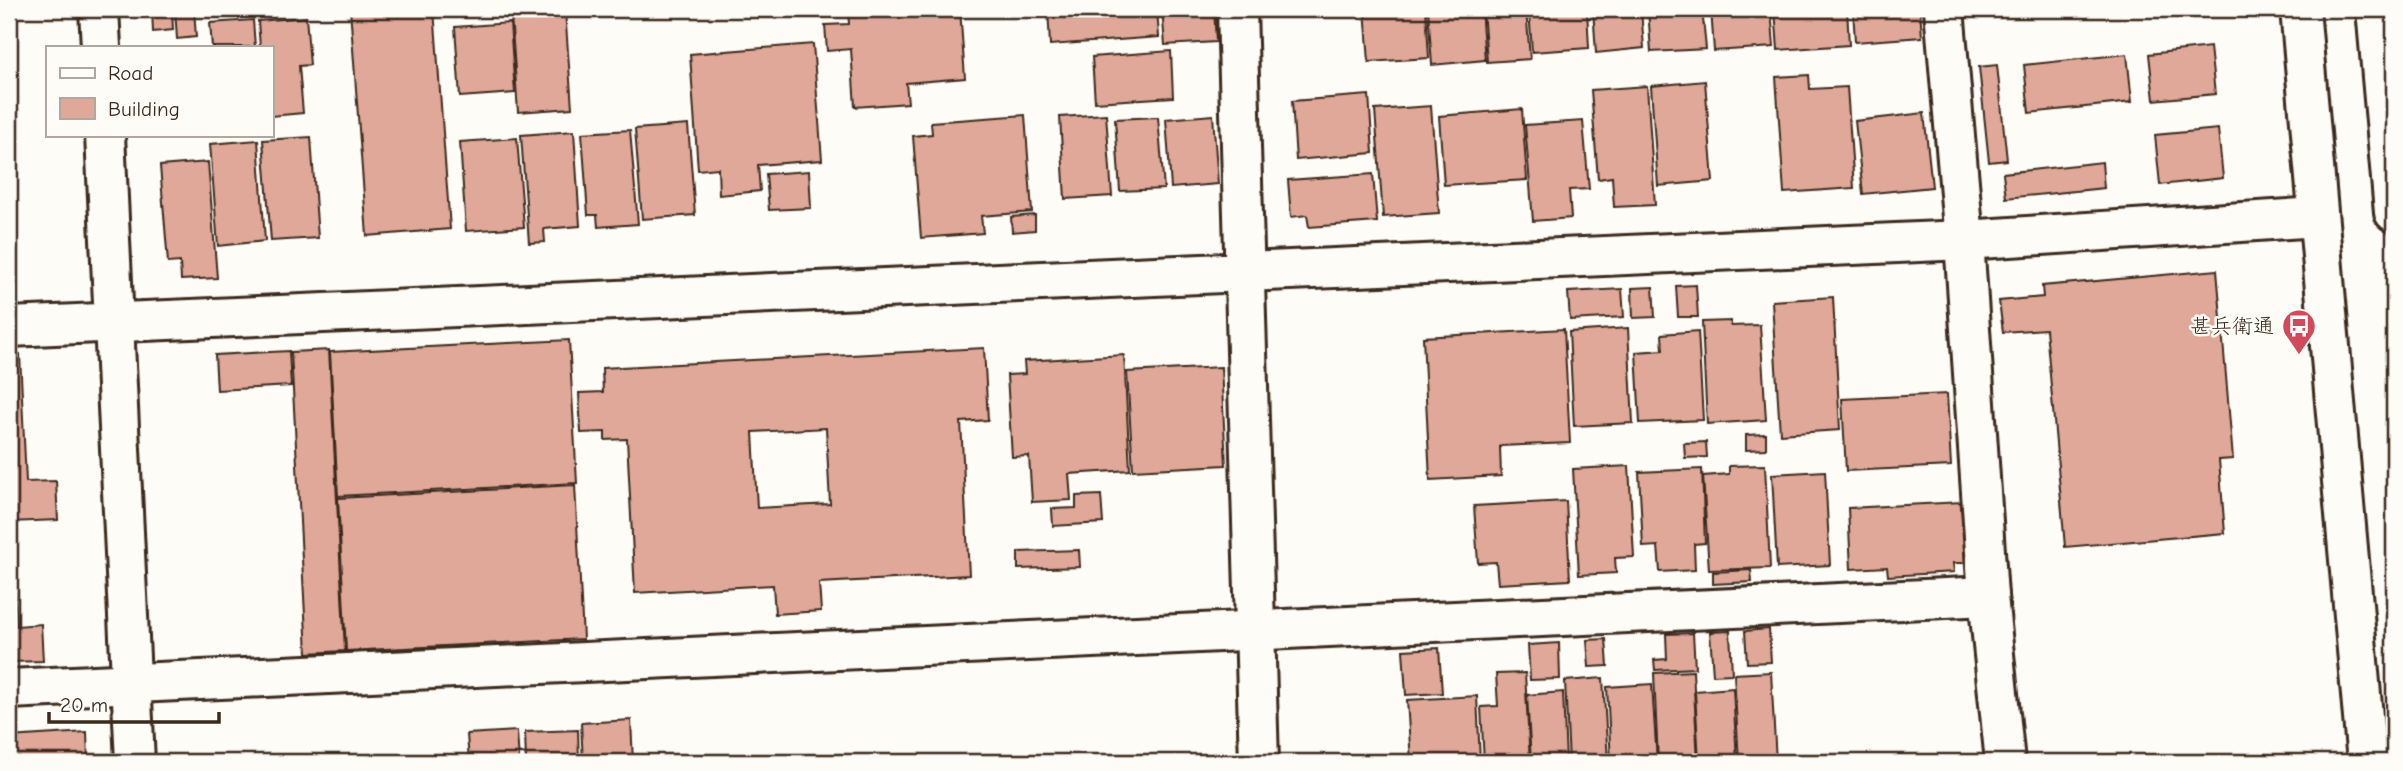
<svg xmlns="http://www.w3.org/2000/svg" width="2403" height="771" font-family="'Comic Neue','Klee One',sans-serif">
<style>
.building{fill:#e0a899;stroke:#3b2a1e;stroke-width:2;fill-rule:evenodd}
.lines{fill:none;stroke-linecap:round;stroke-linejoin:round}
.minor-casing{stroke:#3b2a1e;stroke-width:44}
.tertiary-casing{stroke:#3b2a1e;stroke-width:44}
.minor{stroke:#fdfcf7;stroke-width:38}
.tertiary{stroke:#fdfcf7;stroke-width:38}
.labels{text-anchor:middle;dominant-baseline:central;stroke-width:5;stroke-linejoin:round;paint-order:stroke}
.poi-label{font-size:21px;fill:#3b2a1e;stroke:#fdfcf7;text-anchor:end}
</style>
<rect width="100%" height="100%" fill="#fdfcf7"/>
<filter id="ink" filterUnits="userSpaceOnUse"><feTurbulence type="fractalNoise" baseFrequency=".0143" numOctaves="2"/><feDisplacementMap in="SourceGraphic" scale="14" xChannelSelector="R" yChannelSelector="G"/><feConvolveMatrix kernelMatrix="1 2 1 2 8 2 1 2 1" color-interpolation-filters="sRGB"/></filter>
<g filter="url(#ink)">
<g class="building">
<polygon points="152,9 172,9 173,30 153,32"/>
<polygon points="175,9 194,9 196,37 177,39"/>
<polygon points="350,9 434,9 450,229 367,236"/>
<polygon points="848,9 960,9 965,78 906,83 908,103 855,107 851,49 827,51 825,25 849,24"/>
<polygon points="1048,9 1157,9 1159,37 1050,45"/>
<polygon points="1162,9 1214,9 1216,42 1165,45"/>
<polygon points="1365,9 1426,9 1429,58 1369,62"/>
<polygon points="1428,9 1481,9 1485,60 1432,65"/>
<polygon points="1483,9 1526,9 1530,59 1487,62"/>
<polygon points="1529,9 1587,9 1589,48 1532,52"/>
<polygon points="1593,9 1641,9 1644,48 1596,53"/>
<polygon points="1648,9 1702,9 1706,49 1651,52"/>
<polygon points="1711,9 1771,9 1774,47 1714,51"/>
<polygon points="1775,9 1847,9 1849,45 1778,50"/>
<polygon points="1853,9 1920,9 1922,37 1855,42"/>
<polygon points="565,10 572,108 518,112 511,15"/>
<polygon points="306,17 310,65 299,66 303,113 271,116 271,47 260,47 258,21"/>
<polygon points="253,20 255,47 212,47 210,23"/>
<polygon points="510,23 515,93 460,97 455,27"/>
<polygon points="813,44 822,160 758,165 760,191 719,195 718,168 698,170 690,54"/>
<polygon points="2210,47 2215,94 2154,100 2149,54"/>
<polygon points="1171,51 1173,97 1095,102 1092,57"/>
<polygon points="2127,54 2132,102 2029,113 2024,65"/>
<polygon points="1997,65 2007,160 1989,162 1979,67"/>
<polygon points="1809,75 1810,89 1847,87 1854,188 1784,193 1776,77"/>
<polygon points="1705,81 1713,181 1658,186 1651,86"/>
<polygon points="1647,86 1655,205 1614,207 1612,177 1598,179 1591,90"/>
<polygon points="1369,95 1373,153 1296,160 1292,101"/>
<polygon points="1431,106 1439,213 1383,217 1375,110"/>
<polygon points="1522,109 1527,180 1444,185 1439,116"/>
<polygon points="1924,113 1932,187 1863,194 1855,121"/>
<polygon points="1106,114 1112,196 1065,199 1060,117"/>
<polygon points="1025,115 1032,212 981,216 983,233 921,238 913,136 932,134 931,122"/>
<polygon points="1213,115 1218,184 1171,188 1166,119"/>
<polygon points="1158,117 1164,189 1120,191 1115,119"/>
<polygon points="1583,121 1589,189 1569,190 1571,218 1533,221 1525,125"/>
<polygon points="688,125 695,215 642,219 635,129"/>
<polygon points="2218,129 2223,178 2160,185 2155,135"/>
<polygon points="630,130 638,224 598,227 597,215 588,215 582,133"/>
<polygon points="574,131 580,226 544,229 545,242 529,243 521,135"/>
<polygon points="311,137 318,238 271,241 263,140"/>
<polygon points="517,138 524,227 466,231 460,142"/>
<polygon points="258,140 265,241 218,246 210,144"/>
<polygon points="208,162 217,278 181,280 180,262 168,263 160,166"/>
<polygon points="2102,162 2104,188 2006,198 2003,173"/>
<polygon points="809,171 811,208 769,210 766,174"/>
<polygon points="1373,174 1377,222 1309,227 1307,215 1291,217 1288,180"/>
<polygon points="1035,215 1035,230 1012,232 1011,217"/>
<polygon points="2217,270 2233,459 2219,460 2225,533 2065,547 2046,329 2003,332 1999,301 2043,297 2042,286"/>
<polygon points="1696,285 1698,317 1678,317 1676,286"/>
<polygon points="1653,287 1655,317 1633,318 1632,288"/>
<polygon points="1622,289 1624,317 1570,320 1568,292"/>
<polygon points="1833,297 1840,430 1780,434 1772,301"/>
<polygon points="1731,321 1731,326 1760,325 1766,420 1707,424 1702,322"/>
<polygon points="1628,328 1633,423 1574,426 1569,332"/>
<polygon points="1564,329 1570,443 1500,446 1501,476 1430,480 1423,337"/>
<polygon points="1698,331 1703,420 1640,423 1636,352 1663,350 1662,334"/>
<polygon points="569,340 577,483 338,496 330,352"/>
<path d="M984,348L988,420L961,422L969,575L819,583L821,611L775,614L773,585L635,593L627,439L605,440V432L581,433L579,393L603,392L602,368ZM826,428L830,504L757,508L753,432Z"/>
<polygon points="329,350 345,651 307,653 291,352"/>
<polygon points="289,351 291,386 217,390 215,355"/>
<polygon points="20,354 26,482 56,481 58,520 9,522 9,355"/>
<polygon points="1124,355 1130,470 1069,474 1071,500 1032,502 1029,456 1012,457 1007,375 1025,374 1024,361"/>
<polygon points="1221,367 1226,465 1133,470 1127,372"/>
<polygon points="1947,394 1951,466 1846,471 1842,399"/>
<polygon points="1766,434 1766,449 1746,450 1746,435"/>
<polygon points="1706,442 1707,457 1685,458 1684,443"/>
<polygon points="1765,465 1770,568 1709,570 1703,476 1729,474 1729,466"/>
<polygon points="1629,466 1634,557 1615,558 1616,573 1579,575 1573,469"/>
<polygon points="1702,469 1705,543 1694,544 1695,570 1660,572 1658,546 1643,547 1639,472"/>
<polygon points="1825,471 1830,565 1777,568 1772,474"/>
<polygon points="575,485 583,639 346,651 338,498"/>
<polygon points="1101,495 1103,523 1053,526 1052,509 1076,508 1076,496"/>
<polygon points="1566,501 1570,580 1498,584 1496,562 1478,563 1474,506"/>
<polygon points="1962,502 1965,563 1953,563 1954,572 1888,576 1887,567 1851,569 1848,508"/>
<polygon points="9,529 12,529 17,626 41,624 43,661 9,662"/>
<polygon points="1079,550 1080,567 1018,569 1018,552"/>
<polygon points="1751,570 1752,582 1713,584 1713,572"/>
<polygon points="1769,629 1771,662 1747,663 1745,631"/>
<polygon points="1730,631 1732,674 1713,675 1710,632"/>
<polygon points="1693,633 1695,668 1655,670 1654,660 1667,659 1666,634"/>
<polygon points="1606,639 1608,666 1589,667 1587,640"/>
<polygon points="1559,643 1560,679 1530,680 1528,645"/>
<polygon points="1439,648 1442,693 1406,695 1403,650"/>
<polygon points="1693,671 1698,762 1658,762 1654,673"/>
<polygon points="1771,672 1776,762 1739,762 1734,674"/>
<polygon points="1525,673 1530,762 1484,762 1481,707 1498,706 1496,674"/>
<polygon points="1603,678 1608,762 1569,762 1565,681"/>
<polygon points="1652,684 1657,762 1611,762 1607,687"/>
<polygon points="1733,688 1737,762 1699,762 1695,691"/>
<polygon points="1563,692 1566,762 1531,762 1527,695"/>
<polygon points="1477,696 1480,762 1411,762 1407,700"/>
<polygon points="631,720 633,762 583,762 581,723"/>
<polygon points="578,730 579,762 526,762 525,732"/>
<polygon points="517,731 519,762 469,762 467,734"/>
<polygon points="87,732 88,762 9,762 9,737"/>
</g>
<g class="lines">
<g class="minor-casing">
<g id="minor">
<polyline points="1237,9 1259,762"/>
<polyline points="1944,9 1964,240 1988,596 2005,762"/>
<polyline points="9,327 1964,240 2318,217"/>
<polyline points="9,689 1988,596"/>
</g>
</g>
<g class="tertiary-casing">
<g id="tertiary">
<polyline points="99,9 101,47"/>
<polyline points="2300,9 2367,762"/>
<polyline points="2376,9 2394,212"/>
<polyline points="105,135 135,762"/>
</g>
</g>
<use href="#minor" class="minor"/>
<use href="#tertiary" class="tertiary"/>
</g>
</g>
<defs>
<g id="bus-pin" transform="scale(1.75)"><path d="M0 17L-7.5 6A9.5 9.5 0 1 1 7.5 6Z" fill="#d1495b" stroke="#fdfcf7"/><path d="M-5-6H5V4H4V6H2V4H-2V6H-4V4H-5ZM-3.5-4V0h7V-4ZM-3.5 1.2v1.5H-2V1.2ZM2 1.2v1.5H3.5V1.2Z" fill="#fff"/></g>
</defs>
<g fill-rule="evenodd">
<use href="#bus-pin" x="2299" y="326"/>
</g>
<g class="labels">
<g class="poi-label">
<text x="2274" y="326">甚兵衛通</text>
</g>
</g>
<rect width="2403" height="771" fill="none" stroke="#fdfcf7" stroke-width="35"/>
<rect x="18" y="18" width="2368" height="736" fill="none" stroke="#3b2a1e" stroke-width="2.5" filter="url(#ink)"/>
<rect x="46" y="46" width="228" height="91" fill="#fdfcf7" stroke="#afa8a0" stroke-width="2"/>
<rect x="60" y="68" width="35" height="10" fill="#fdfcf7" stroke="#afa8a0" stroke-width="2"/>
<text x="108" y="80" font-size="21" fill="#3b2a1e">Road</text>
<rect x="60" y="98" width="35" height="21" fill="#e0a899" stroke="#afa8a0" stroke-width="2"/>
<text x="108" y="116" font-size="21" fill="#3b2a1e">Building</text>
<path d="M49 712v10h170v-10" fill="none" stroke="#3b2a1e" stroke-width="3.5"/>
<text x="60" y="712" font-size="21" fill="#3b2a1e" stroke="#fdfcf7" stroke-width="5" paint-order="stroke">20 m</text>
</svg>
